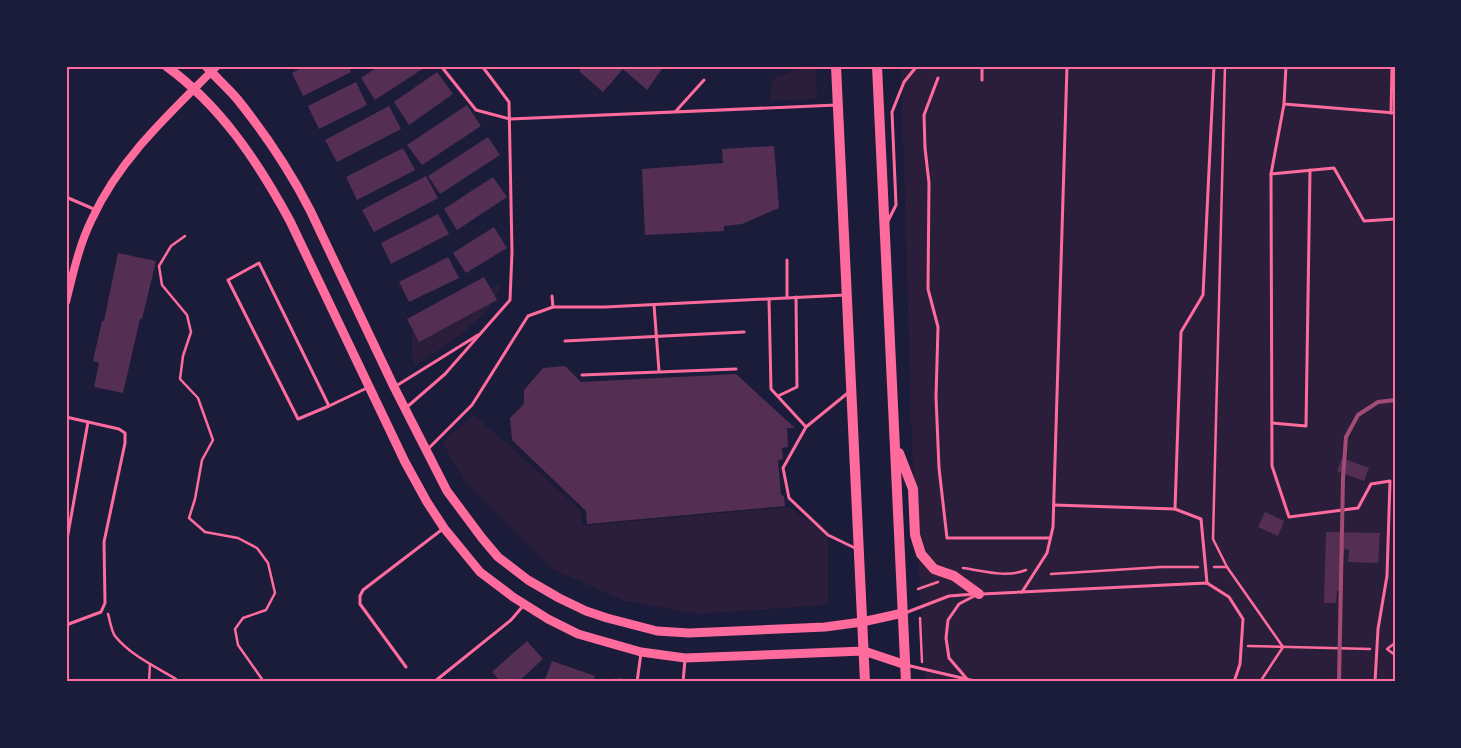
<svg xmlns="http://www.w3.org/2000/svg" width="1461" height="748" font-family="'IBM Plex Sans',sans-serif">
<style>
.green{fill:#2a1e3b}
.building{fill:#542f53}
.lines{fill:none;stroke-linecap:round;stroke-linejoin:round}
.path{stroke:#ff6b9d;stroke-width:2.5}
.service{stroke:#ff6b9d;stroke-width:3}
.tertiary{stroke:#ff6b9d;stroke-width:8}
.secondary{stroke:#ff6b9d;stroke-width:9}
.primary{stroke:#ff6b9d;stroke-width:10}
.rail{stroke:#a44b75;stroke-width:4}
.neatline{fill:none;stroke:#ff6b9d;stroke-width:2}
</style>
<rect width="100%" height="100%" fill="#1b1b3a"/>
<g class="green">
<path d="M797,66H816L817,99L770,101L772,80C780,73 791,76 797,66Z"/>
<polygon points="901,66 1395,66 1395,682 925,682 912,449"/>
<path d="M499,284L501,286C488,320 444,347 415,366L412,355V330Z"/>
<polygon points="474,415 511,447 581,511 581,526 789,507 828,535 828,605 698,614 625,601 552,569 464,481 442,442"/>
</g>
<g class="building">
<polygon points="305,66 348,66 351,72 303,96 292,73"/>
<polygon points="379,66 427,66 375,100 361,78"/>
<polygon points="583,66 664,66 647,90 623,69 603,92 579,71"/>
<polygon points="437,72 453,94 409,125 394,102"/>
<polygon points="356,82 367,105 319,129 308,106"/>
<polygon points="467,105 481,126 422,165 407,145"/>
<polygon points="389,106 401,129 337,162 325,140"/>
<polygon points="488,137 500,155 440,194 428,176"/>
<polygon points="774,146 779,208 742,224 724,226 724,231 645,235 642,169 723,163 722,149"/>
<polygon points="403,148 415,170 357,200 346,177"/>
<polygon points="426,176 438,198 374,232 362,210"/>
<polygon points="493,177 507,197 457,230 444,209"/>
<polygon points="438,214 449,234 391,264 381,243"/>
<polygon points="494,227 507,248 466,273 453,253"/>
<polygon points="118,253 156,261 142,319 140,319 123,393 94,387 99,363 93,361 102,321 104,321"/>
<polygon points="448,257 459,278 409,302 399,282"/>
<polygon points="484,277 497,300 419,342 407,319"/>
<polygon points="565,366 581,382 736,374 795,428 787,428 788,447 782,448 783,459 778,460 781,495 784,496 785,506 587,524 586,511 512,440 510,418 524,404 524,390 543,368"/>
<polygon points="1342,458 1369,468 1364,481 1337,471"/>
<polygon points="1265,512 1284,521 1278,536 1258,527"/>
<polygon points="1326,532 1380,533 1378,563 1348,562 1349,550 1344,549 1342,591 1337,591 1336,603 1324,603"/>
<polygon points="527,641 543,659 518,682 501,682 492,672"/>
<polygon points="552,661 595,676 593,682 544,682"/>
<polygon points="622,678 622,682 597,682 596,680"/>
</g>
<g class="lines">
<g class="path">
<polyline points="1225,66 1213,539 1227,567 1283,647 1260,682"/>
<polyline points="185,236 171,246 159,266 162,285 187,315 191,332 183,356 180,379 198,398 213,440 202,460 195,499 189,518 205,532 238,538 257,548 268,563 275,593 266,610 243,618 235,629 238,645 264,682"/>
<polyline points="1214,567 1227,567"/>
<path d="M963,568C984,571 1006,578 1026,570"/>
<polyline points="1051,574 1161,567 1198,567"/>
<polyline points="918,589 938,582"/>
<path d="M108,614C110,620 111,630 115,636C130,655 156,667 176,679L178,682"/>
<polyline points="920,618 922,662"/>
<polyline points="1395,643 1387,649 1395,655"/>
<polyline points="1248,646 1370,649"/>
<polyline points="149,682 150,664"/>
</g>
<g class="service">
<polyline points="441,66 476,110 510,119 837,105"/>
<polyline points="1286,66 1284,104 1395,113"/>
<polyline points="938,78 924,115 925,148 929,183 928,289 938,327 936,397 939,468 947,538 1050,538"/>
<polyline points="982,80 982,66"/>
<polyline points="676,111 704,80"/>
<polyline points="1391,113 1392,66"/>
<polyline points="1271,174 1284,104"/>
<polyline points="66,197 96,210"/>
<polyline points="888,221 896,205 892,112 904,82 917,66"/>
<polyline points="787,260 787,298"/>
<polyline points="552,296 553,307"/>
<polyline points="769,299 771,389 806,427"/>
<polyline points="654,305 659,371"/>
<polyline points="565,341 744,332"/>
<polyline points="582,375 736,369"/>
<polyline points="396,386 478,335"/>
<polyline points="849,392 806,427 783,468 789,498 828,535 857,549"/>
<polyline points="778,396 797,387 796,297"/>
<polyline points="329,406 298,419 228,280 259,263 329,406 369,387"/>
<polyline points="407,407 445,374 510,300 512,252 509,102 482,66"/>
<polyline points="66,417 119,429 125,433 125,443 104,542 105,603 101,612 66,625"/>
<polyline points="1272,423 1306,426 1310,170"/>
<polyline points="428,449 472,405 528,316 553,307 605,307 845,295"/>
<polyline points="1054,505 1175,509"/>
<polyline points="66,545 88,422"/>
<polyline points="1207,583 1201,519 1175,509 1181,332 1203,295 1214,66"/>
<polyline points="1022,592 1047,553 1053,527 1067,66"/>
<polyline points="982,594 1207,583 1229,597 1243,619 1240,664 1234,682"/>
<polyline points="66,611 68,625"/>
<polyline points="905,613 949,596 975,594"/>
<polyline points="906,665 979,682"/>
<polyline points="406,667 360,604 360,596 363,590 444,528"/>
<polyline points="967,679 949,658 946,638 948,620 959,604 976,595"/>
<polyline points="434,682 511,620 523,606"/>
<polyline points="637,682 641,653"/>
<polyline points="683,682 685,660"/>
<polyline points="1375,682 1378,629 1387,576 1390,481 1371,484 1358,508 1289,517 1272,466 1271,174 1334,168 1364,221 1395,219"/>
</g>
<path class="tertiary" d="M66,302C73,274 79,245 92,219C120,158 170,113 217,66"/>
<g class="secondary">
<path d="M166,66C221,106 258,162 290,221L405,462L427,502L444,528L480,572L513,597L548,619L578,634L641,652L685,658L864,651L906,665"/>
<path d="M206,66C216,78 228,88 238,100C266,135 290,171 310,210L394,387L447,491L482,538L498,557L528,580L559,598L586,611L607,618L657,631L689,633L825,627L862,622L903,613"/>
</g>
<g class="primary">
<polyline points="836,66 865,682"/>
<polyline points="877,66 906,682"/>
<polyline points="899,453 913,489 915,535 921,554 934,569 954,576 979,594"/>
</g>
<polyline class="rail" points="1339,682 1343,478 1346,437 1358,415 1378,402 1395,400"/>
</g>
<rect width="1461" height="748" fill="none" stroke="#1b1b3a" stroke-width="135"/>
<rect x="68" y="68" width="1326" height="612" class="neatline"/>
</svg>
